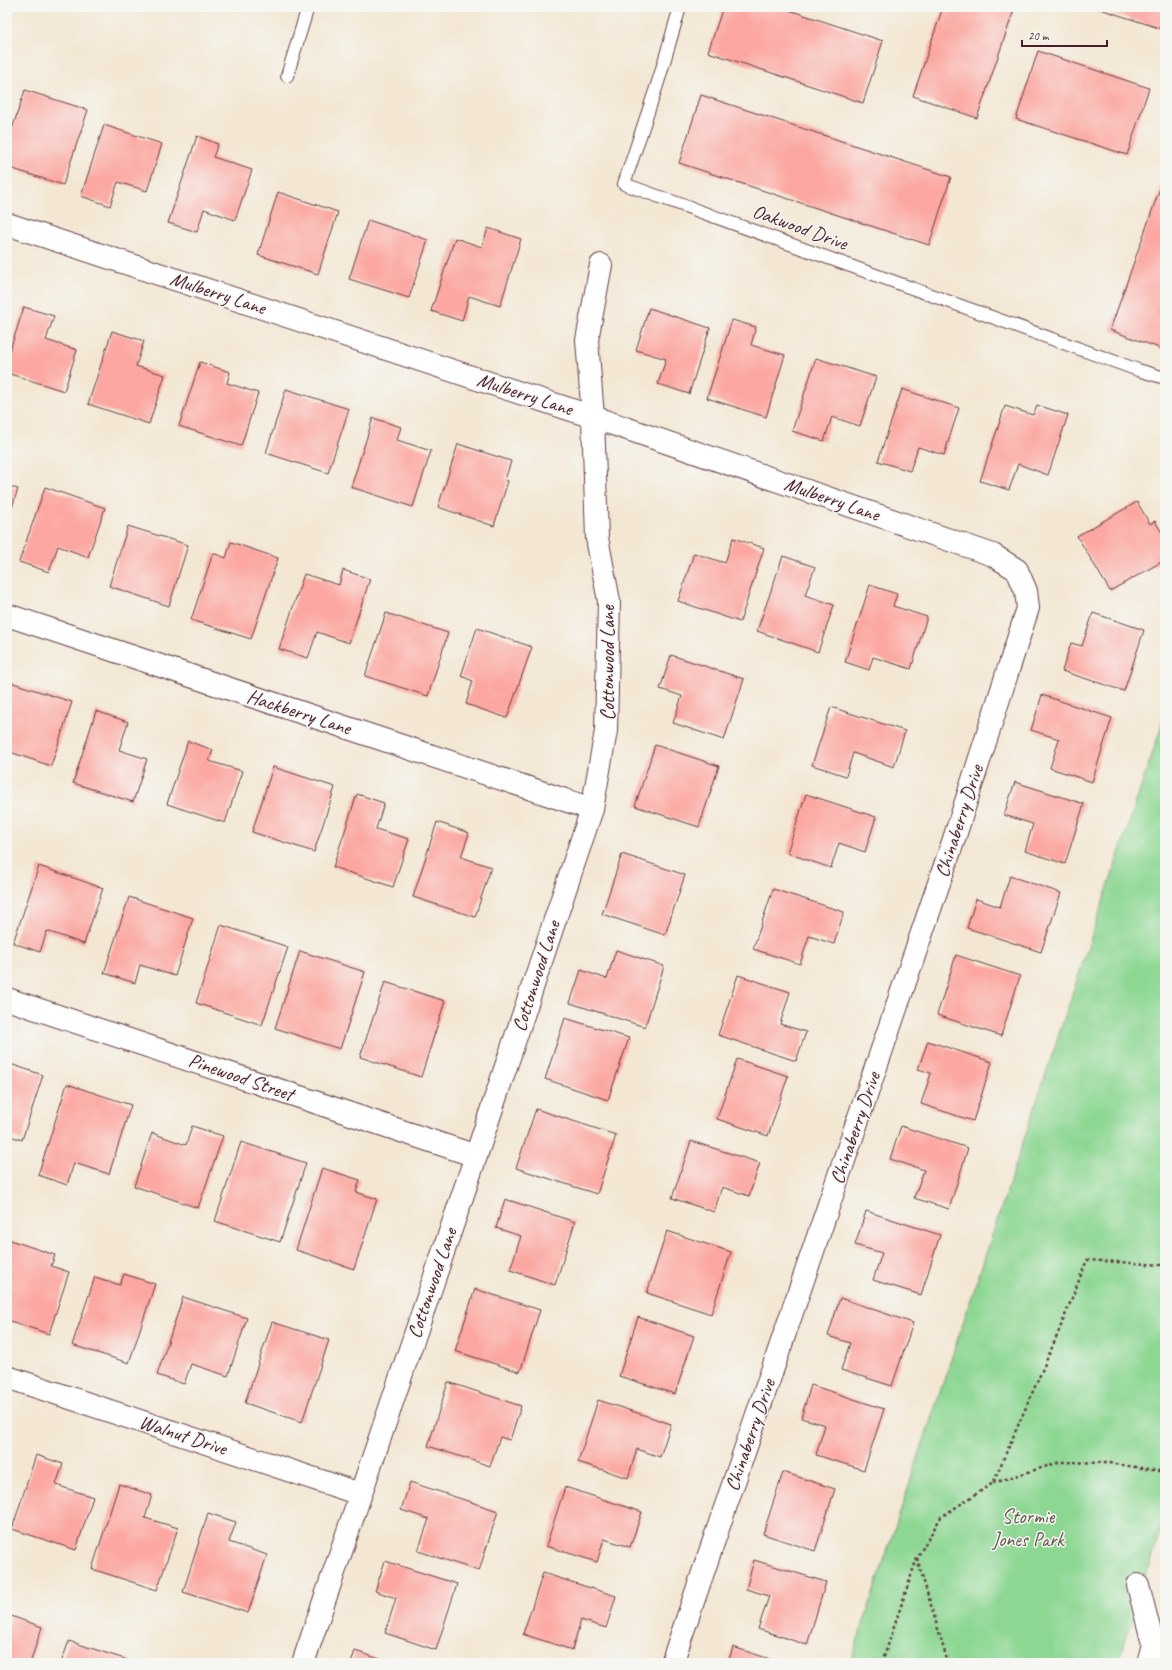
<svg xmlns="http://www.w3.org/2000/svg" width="1172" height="1670" font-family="Caveat,sans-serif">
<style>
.green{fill:#8dd793;stroke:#6c7b5f}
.building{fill:#fca7a1}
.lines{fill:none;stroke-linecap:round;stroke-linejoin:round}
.lane-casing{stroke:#633d44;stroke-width:14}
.street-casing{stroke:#633d44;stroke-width:24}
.path{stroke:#633d44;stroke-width:2.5;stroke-dasharray:3 3;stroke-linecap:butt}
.lane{stroke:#fff;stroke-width:12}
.street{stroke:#fff;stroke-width:22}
.labels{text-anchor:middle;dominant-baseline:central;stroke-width:3;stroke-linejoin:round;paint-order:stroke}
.street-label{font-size:20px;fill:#4a1f2b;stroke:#f6f6f2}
.park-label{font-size:20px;fill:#5e564a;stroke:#f6f6f2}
</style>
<rect width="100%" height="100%" fill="#f6f6f2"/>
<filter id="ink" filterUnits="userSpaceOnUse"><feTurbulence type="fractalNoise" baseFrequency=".025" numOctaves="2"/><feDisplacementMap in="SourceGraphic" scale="8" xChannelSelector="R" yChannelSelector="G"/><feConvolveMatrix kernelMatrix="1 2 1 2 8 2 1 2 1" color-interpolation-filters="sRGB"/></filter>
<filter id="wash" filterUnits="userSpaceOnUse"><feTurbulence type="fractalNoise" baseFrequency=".012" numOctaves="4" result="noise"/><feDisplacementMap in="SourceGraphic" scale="16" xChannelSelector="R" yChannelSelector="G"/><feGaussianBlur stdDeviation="0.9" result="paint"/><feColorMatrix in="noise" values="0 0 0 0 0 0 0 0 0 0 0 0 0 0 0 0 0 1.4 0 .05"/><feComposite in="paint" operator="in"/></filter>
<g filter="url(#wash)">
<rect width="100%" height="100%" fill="#f3e7d3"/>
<polygon class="green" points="1165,715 1165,1515 1118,1663 850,1663"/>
<g id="blocks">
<g class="building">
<polygon points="723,7 780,7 883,41 863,103 708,52"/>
<polygon points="943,7 1015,7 977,118 913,96"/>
<polygon points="1094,7 1165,7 1165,30"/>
<polygon points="1038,51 1149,88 1127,155 1016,119"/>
<polygon points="25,90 88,110 63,185 7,167 7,144"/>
<polygon points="701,95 951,177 929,245 679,163"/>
<polygon points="104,125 162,144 147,191 118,182 110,206 81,196"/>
<polygon points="197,136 218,144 213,157 252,170 235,220 204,209 197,232 168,223"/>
<polygon points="1165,174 1165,350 1110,330"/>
<polygon points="278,192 338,212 318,274 258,255"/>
<polygon points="368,220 428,240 409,298 349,279"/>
<polygon points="488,228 521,239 500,306 469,296 462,321 431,311 455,238 482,247"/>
<polygon points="24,307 54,316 46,340 77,350 64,391 7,373 7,359"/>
<polygon points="649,308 710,328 689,394 658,384 666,359 636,350"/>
<polygon points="732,320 756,327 751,345 785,355 766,417 707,398"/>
<polygon points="112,331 144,341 136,366 165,375 149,424 88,404"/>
<polygon points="816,358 876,377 860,426 832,417 824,441 792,431"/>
<polygon points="200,362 230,372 227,383 258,393 241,446 179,426"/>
<polygon points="286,389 349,409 328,473 266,453"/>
<polygon points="902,389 959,408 944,455 918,447 910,471 878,461"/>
<polygon points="1037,405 1068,415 1048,475 1018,464 1009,490 980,481 1005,406 1033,415"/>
<polygon points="373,418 401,427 397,440 431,451 413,507 351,487"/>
<polygon points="458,444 511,461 505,480 508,481 494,526 438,507"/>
<polygon points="7,486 18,489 7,523"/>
<polygon points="45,487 105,508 88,557 58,546 49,572 19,562"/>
<polygon points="1137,502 1150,524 1155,521 1165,538 1165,560 1110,591 1077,536"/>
<polygon points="128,526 188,545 169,606 109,586"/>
<polygon points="733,538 764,548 740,622 678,601 694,553 725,563"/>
<polygon points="231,542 278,558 251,639 191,620 213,553 226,558"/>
<polygon points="783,556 815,567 805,595 834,605 818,652 757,631"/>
<polygon points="343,570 370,579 349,643 317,632 308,658 279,649 304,574 339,585"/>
<polygon points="870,585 897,594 893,606 927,617 911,669 873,657 869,670 845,662"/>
<polygon points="386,613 448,633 428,696 365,676"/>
<polygon points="1093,613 1144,630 1124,691 1062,671 1071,643 1082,646"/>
<polygon points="477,628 532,647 507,718 466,704 473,681 461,676"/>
<polygon points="671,655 744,679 724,740 673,723 682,696 660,689"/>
<polygon points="10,682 72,702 51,766 7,751 7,692"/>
<polygon points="1042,695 1112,718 1092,782 1050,768 1059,739 1031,730"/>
<polygon points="831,707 905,731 894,767 853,753 846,776 812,765"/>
<polygon points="96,711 128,722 119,750 147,759 133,802 73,783"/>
<polygon points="188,741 213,750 209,761 242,771 225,823 167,804"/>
<polygon points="655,745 719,766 699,827 635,806"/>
<polygon points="273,767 335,787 314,852 252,832"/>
<polygon points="1015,782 1084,804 1065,864 1025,851 1033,824 1004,815"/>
<polygon points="357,794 384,803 376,829 409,839 393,887 333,867"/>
<polygon points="806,794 876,817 865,852 839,843 831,868 787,853"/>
<polygon points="437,822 469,833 461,857 491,867 475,917 413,897"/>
<polygon points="622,854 685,875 665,935 602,914"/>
<polygon points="39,866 103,888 84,944 47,931 40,952 13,943"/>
<polygon points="1010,876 1061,893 1041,952 967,928 976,899 1000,907"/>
<polygon points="773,889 844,912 834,944 809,936 800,964 753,949"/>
<polygon points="129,897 193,918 175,976 140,965 135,983 104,973"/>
<polygon points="221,925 288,947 262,1025 196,1003"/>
<polygon points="616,950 664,966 645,1027 570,1003 581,970 607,979"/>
<polygon points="300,951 365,972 340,1049 275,1028"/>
<polygon points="956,955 1020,976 1001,1036 937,1015"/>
<polygon points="738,975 790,992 780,1024 806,1032 796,1061 718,1035"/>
<polygon points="385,982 445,1001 421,1077 360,1057"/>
<polygon points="565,1018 629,1038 608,1100 545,1079"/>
<polygon points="928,1041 992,1062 973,1121 921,1104 931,1073 918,1069"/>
<polygon points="737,1059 788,1076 768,1136 717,1119"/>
<polygon points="7,1063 43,1075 22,1140 7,1135"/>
<polygon points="67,1084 131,1105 109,1174 74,1163 67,1185 38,1175"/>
<polygon points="536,1109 616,1135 597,1194 516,1168"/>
<polygon points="192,1126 223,1136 198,1208 134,1186 152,1133 186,1145"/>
<polygon points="901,1126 968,1148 949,1209 914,1198 924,1170 890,1159"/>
<polygon points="691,1141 760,1163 749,1196 722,1187 714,1212 672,1198"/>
<polygon points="241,1142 306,1163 280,1242 215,1221"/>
<polygon points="322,1168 360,1180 356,1192 377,1199 354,1269 296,1250"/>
<polygon points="505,1199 575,1222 555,1285 510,1270 521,1236 496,1228"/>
<polygon points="866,1211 940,1235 921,1295 873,1280 882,1253 855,1245"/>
<polygon points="667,1231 731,1252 711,1314 647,1293"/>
<polygon points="10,1240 55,1255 51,1266 69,1272 49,1334 7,1320 7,1251"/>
<polygon points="124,1274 155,1284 129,1363 72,1345 95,1277 120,1285"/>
<polygon points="475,1289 540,1310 520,1372 455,1351"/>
<polygon points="183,1297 247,1318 228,1376 191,1364 184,1384 157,1375"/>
<polygon points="840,1298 913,1323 892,1386 841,1370 850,1343 828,1336"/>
<polygon points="638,1317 694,1336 675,1394 619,1376"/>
<polygon points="272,1322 329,1340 302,1422 245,1403"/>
<polygon points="448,1382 521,1406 510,1440 500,1437 490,1466 428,1446"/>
<polygon points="811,1385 884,1409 864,1470 816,1455 825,1425 801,1418"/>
<polygon points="598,1400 671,1424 660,1457 637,1449 628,1478 578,1462"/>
<polygon points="36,1455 63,1464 56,1485 93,1497 76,1550 12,1529"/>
<polygon points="783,1472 835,1489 815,1551 763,1534"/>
<polygon points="410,1482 498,1511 479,1571 418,1551 429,1519 401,1510"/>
<polygon points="119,1484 152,1495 145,1518 178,1528 157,1590 92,1569"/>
<polygon points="565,1487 642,1512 630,1547 604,1539 597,1562 546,1546"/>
<polygon points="208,1513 236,1522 229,1542 267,1555 248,1613 183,1592"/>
<polygon points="754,1560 826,1582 807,1645 758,1629 769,1596 746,1589"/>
<polygon points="385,1561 457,1584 436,1650 385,1633 396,1598 375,1591"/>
<polygon points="543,1573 616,1596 606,1628 581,1620 572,1650 523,1634"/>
<polygon points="11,1616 42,1627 30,1663 7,1663 7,1629"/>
<polygon points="69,1641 137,1663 61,1663"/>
<polygon points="733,1647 782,1663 728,1663"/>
<polygon points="355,1651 392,1663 351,1663"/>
</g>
</g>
</g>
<g filter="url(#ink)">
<use href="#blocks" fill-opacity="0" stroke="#633d44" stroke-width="1"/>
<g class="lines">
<g class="lane-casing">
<g id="lane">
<polyline points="680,7 659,79 624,184 1138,370 1165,378"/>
<polyline points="287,76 308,7"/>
</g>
</g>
<g class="street-casing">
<g id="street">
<polyline points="7,224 593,417 993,555 1017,570 1026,591 1028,608 954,839 672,1663"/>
<polyline points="7,615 592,809"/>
<polyline points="7,999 476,1156"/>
<polyline points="7,1377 360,1494"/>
<polyline points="1138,1585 1153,1644 1148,1663"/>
<polyline points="303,1663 476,1156 592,809 606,731 609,601 597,538 593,417 587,340 601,265"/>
</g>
</g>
<g class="path">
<polyline points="993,1483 1060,1462 1110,1463 1165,1472"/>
<polyline points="917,1558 948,1663"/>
<polyline points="882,1663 917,1558 941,1517 993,1483 1057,1336 1087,1260 1162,1265 1165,1268"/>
</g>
<use href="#lane" class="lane"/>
<use href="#street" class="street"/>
</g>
</g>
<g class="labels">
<g class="street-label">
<text transform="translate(800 227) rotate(20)">Oakwood Drive</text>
<text transform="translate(218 293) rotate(18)">Mulberry Lane</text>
<text transform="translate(525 394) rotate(18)">Mulberry Lane</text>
<text transform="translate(832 499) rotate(19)">Mulberry Lane</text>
<text transform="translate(607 663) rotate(-90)">Cottonwood Lane</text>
<text transform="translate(299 712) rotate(18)">Hackberry Lane</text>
<text transform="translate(959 821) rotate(-72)">Chinaberry Drive</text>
<text transform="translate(536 976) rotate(-72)">Cottonwood Lane</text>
<text transform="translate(241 1077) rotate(19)">Pinewood Street</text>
<text transform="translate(855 1128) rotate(-71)">Chinaberry Drive</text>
<text transform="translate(432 1283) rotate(-71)">Cottonwood Lane</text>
<text transform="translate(183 1435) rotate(18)">Walnut Drive</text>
<text transform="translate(750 1435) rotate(-71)">Chinaberry Drive</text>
</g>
<g class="park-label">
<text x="1028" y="1516">Stormie<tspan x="1028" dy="23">Jones Park</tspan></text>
</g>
</g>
<rect width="1172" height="1670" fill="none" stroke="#f6f6f2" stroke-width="24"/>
<path d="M1022 40v6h85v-6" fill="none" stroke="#4a1f2b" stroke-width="2"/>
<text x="1028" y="40" font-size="12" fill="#4a1f2b" stroke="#f6f6f2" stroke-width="3" paint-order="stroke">20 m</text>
</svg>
